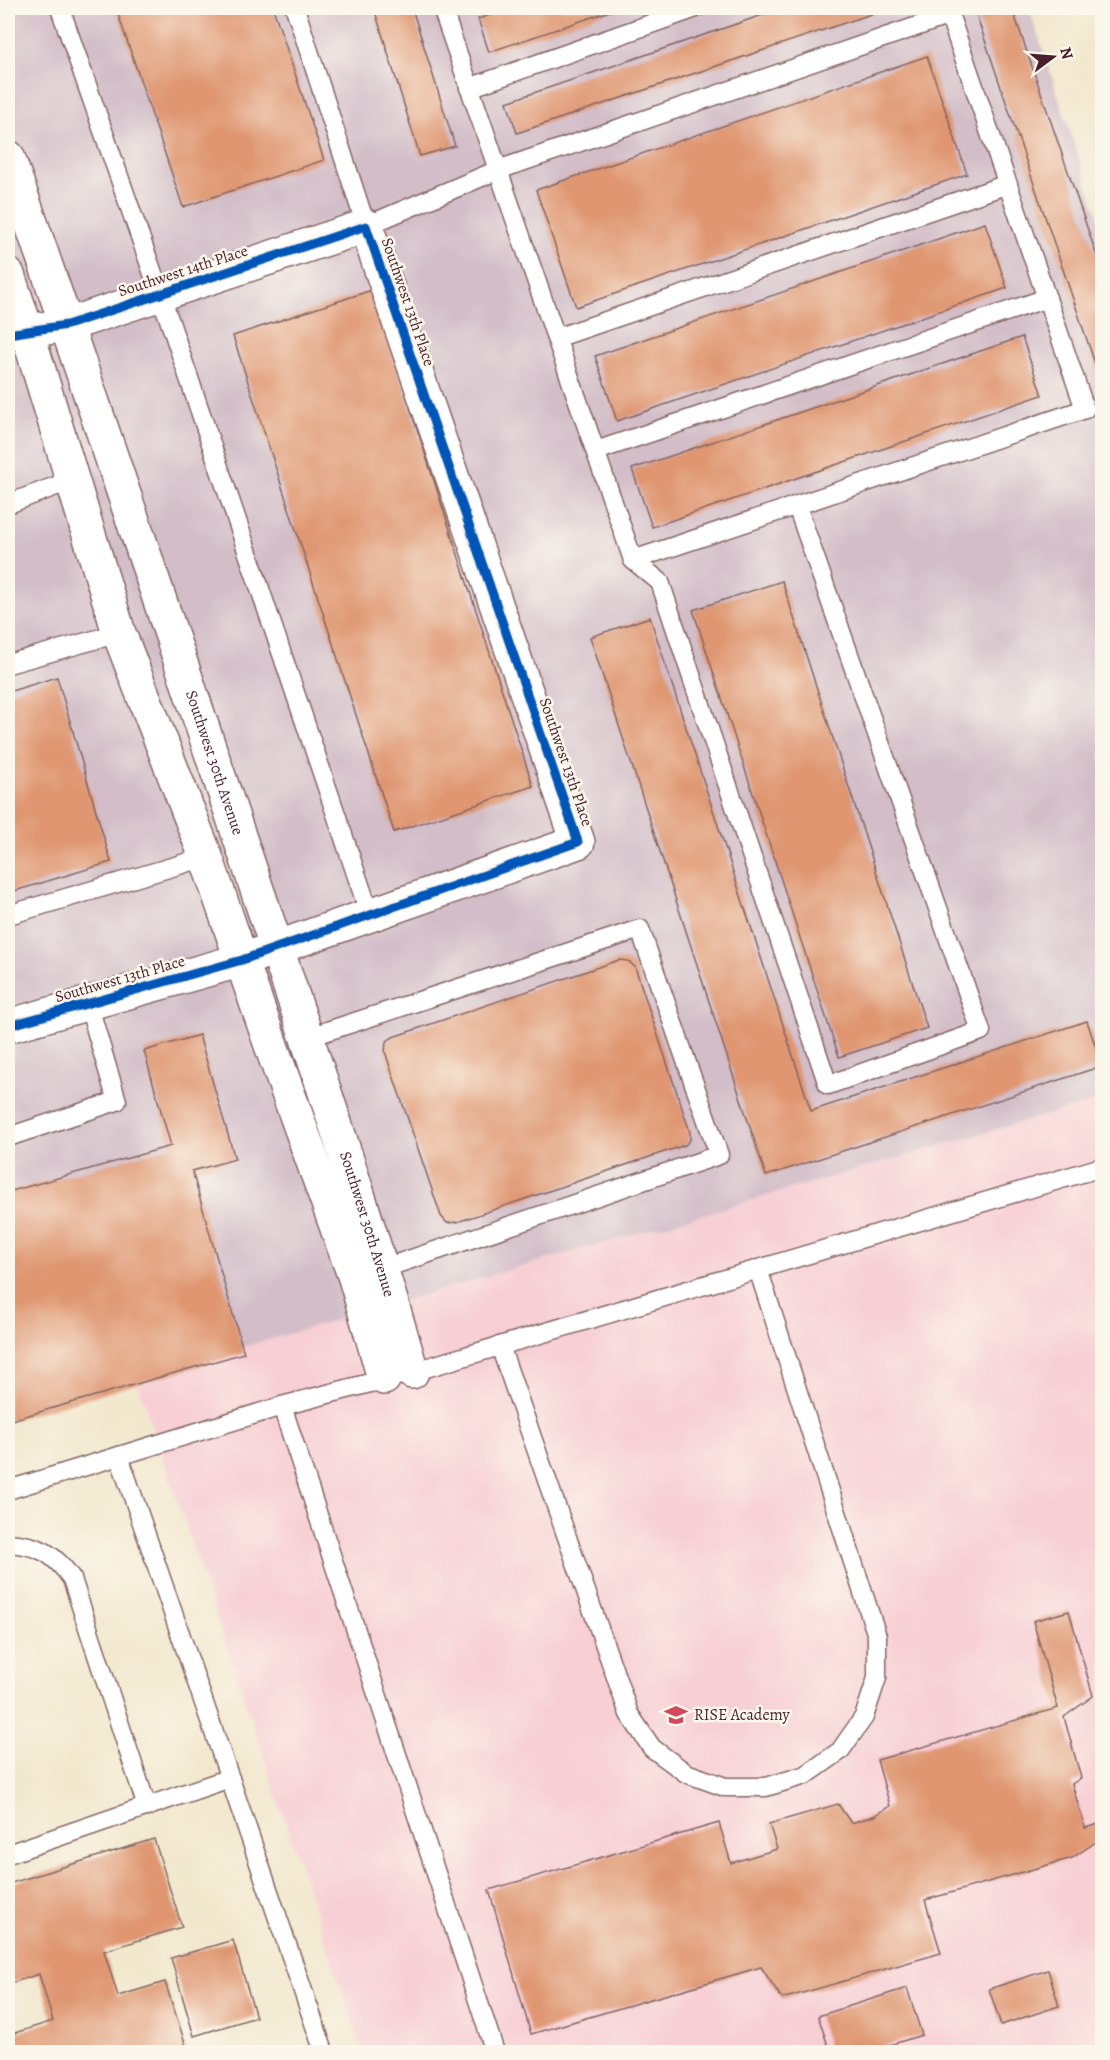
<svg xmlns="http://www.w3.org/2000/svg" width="1110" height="2060" font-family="Alegreya,serif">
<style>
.built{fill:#f7cfd5}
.industrial{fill:#d2bdc8}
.building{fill:#df9671}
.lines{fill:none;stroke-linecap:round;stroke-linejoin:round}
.lane-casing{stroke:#856564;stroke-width:21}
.street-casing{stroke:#856564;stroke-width:36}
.lane{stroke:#fff;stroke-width:18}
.street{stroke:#fff;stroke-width:33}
.cycleway-casing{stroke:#fbf7ec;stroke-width:13}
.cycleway{stroke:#0057b8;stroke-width:9}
.labels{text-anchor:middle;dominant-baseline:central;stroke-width:5;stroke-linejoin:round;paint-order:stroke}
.street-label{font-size:16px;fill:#4a1f2b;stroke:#fbf7ec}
.poi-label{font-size:16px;fill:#4a1f2b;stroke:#fbf7ec;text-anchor:start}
</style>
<rect width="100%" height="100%" fill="#fbf7ec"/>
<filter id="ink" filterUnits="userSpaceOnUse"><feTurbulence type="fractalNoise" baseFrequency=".0167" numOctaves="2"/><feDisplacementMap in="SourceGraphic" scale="12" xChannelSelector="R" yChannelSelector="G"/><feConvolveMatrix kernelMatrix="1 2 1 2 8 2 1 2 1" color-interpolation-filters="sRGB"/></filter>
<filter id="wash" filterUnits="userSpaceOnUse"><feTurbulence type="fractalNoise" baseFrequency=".008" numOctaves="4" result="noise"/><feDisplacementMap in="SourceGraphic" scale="24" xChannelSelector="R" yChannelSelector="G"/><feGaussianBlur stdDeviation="1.35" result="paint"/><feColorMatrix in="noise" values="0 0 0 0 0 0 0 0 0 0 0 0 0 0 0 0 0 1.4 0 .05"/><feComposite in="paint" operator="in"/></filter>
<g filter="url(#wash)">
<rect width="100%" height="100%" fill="#f2e8ce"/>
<polygon class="built" points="1102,1099 1102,2052 363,2052 136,1378"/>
<polygon class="industrial" points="8,8 1029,8 1102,228 1102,1099 8,1415"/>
<g id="blocks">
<g class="building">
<polygon points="116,8 273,8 324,160 183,207"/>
<polygon points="374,8 412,8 455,146 420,156"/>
<polygon points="511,8 619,8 489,52 478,19"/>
<polygon points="783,8 889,8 517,133 507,102"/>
<polygon points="974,8 1012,8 1102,271 1102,384"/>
<polygon points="927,56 967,174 576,307 536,190"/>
<polygon points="985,223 1007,288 617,421 595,356"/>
<polygon points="372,290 533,786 394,832 233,336"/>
<polygon points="1022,337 1042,395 652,527 632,469"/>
<polygon points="782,581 927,1028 839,1057 693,610"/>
<polygon points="650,617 811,1111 1087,1021 1102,1066 766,1176 590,637"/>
<polygon points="57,677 111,862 8,893 8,692"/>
<polygon points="619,960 628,961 635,967 690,1132 690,1140 685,1145 457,1222 447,1223 441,1216 385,1052 386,1042 393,1037"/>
<polygon points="199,1035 235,1159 192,1171 244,1353 8,1421 8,1192 171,1146 144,1051"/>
<polygon points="1069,1611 1093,1696 1064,1717 1081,1778 1072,1784 1085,1828 1102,1823 1102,1845 1099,1840 1072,1858 925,1900 941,1953 782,1999 761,1967 531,2034 489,1890 719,1823 731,1863 777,1849 769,1824 838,1804 851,1823 874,1816 890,1806 877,1760 1058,1708 1033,1621"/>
<polygon points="154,1839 182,1927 104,1951 118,1996 165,1982 188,2052 8,2052 8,2035 53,2021 39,1974 8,1984 8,1884"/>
<polygon points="233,1940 256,2017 194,2036 171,1958"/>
<polygon points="1048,1970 1059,2006 1001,2025 989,1989"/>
<polygon points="907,1988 922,2035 867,2052 830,2052 818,2016"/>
</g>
</g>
</g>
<g filter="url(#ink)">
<use href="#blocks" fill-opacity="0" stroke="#856564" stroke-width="1.5"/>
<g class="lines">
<g class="lane-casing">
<g id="lane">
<polyline points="60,8 171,325 370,915"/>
<polyline points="295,8 366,226 498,170 950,15"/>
<polyline points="442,8 633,560 1085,409 947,8"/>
<polyline points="469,88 696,8"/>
<polyline points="556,338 1008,184"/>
<polyline points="596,451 1047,298"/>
<polyline points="8,504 72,480"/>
<polyline points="633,560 660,582 828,1085 981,1031 797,506"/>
<polyline points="8,664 119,633"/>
<polyline points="8,915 206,857"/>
<polyline points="306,1038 640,929 719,1155 373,1272"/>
<polyline points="8,1137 117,1101 88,1003"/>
<polyline points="500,1346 629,1714 652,1748 686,1773 725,1787 766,1787 806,1775 840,1751 864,1717 877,1678 877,1636 758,1269"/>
<polyline points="282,1406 495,2052"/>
<polyline points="119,1456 324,2052"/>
<polyline points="8,1490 282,1406 412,1372 1102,1167"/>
<path d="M8,1543C39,1545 54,1553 72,1579L147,1807"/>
<polyline points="8,1854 230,1778"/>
</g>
</g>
<g class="street-casing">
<g id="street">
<path id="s1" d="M8,157C85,375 158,595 232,815C294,1000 358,1184 412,1372"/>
<polyline points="8,275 27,331 119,633 206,857 274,1054 355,1278 384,1378"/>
<polyline points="8,334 67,325 366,226 578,842 242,960 8,1026"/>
</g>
</g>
<use href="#lane" class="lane"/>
<use href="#street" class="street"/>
<g class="cycleway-casing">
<polyline id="cycleway" points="8,334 67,325 366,226 578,842 242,960 8,1026"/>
</g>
<use href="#cycleway" class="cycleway"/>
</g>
</g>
<defs>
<g id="school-bare" transform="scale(1.8)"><path d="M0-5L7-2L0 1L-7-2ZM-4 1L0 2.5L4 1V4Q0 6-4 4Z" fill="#d1495b" stroke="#fbf7ec" stroke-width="2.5" paint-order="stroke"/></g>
</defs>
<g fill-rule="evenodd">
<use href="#school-bare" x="676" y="1715"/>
</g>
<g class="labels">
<g class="street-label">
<text transform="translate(183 271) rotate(-18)">Southwest 14th Place</text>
<text transform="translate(408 302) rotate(71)">Southwest 13th Place</text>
<text transform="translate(566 762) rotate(71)">Southwest 13th Place</text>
<text stroke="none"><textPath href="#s1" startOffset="640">Southwest 30th Avenue</textPath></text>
<text transform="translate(120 979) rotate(-16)">Southwest 13th Place</text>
<text stroke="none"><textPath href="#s1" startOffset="1126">Southwest 30th Avenue</textPath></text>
</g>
<g class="poi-label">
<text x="694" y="1715">RISE Academy</text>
</g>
</g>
<rect width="1110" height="2060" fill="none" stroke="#fbf7ec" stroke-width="30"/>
<g transform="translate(1053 57) rotate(74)" stroke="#fbf7ec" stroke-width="4.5" paint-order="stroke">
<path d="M0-4.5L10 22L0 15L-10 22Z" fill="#4a1f2b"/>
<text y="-9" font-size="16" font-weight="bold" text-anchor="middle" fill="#4a1f2b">N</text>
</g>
</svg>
